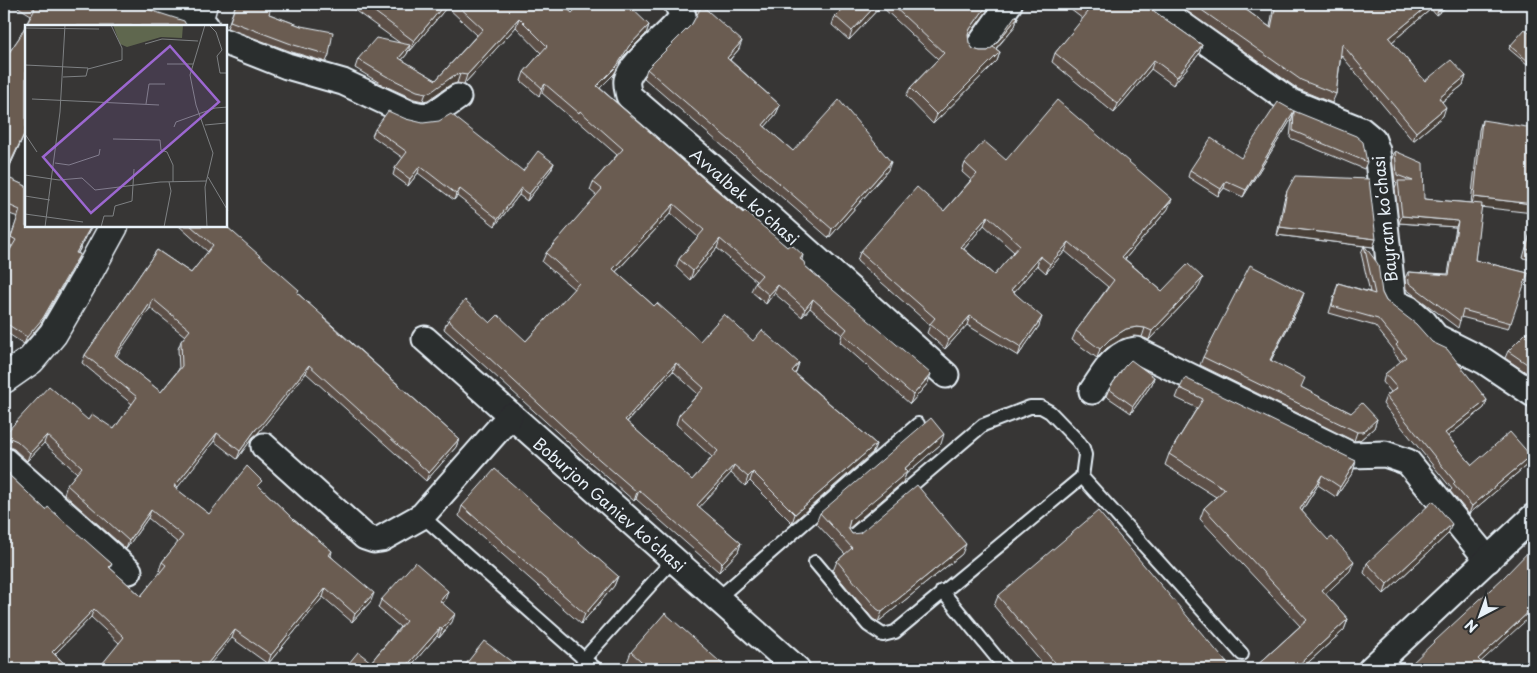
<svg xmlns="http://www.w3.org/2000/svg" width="1537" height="673" font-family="'Playpen Sans',sans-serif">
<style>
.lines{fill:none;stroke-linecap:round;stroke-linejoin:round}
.service-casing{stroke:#e8f1f8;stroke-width:16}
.minor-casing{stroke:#e8f1f8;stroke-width:29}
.tertiary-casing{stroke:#e8f1f8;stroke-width:31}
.service{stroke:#2a2d2e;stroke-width:12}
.minor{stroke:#2a2d2e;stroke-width:25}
.tertiary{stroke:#2a2d2e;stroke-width:28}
.wall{fill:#5b4f46;stroke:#e8f1f8;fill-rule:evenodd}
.shaded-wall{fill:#4a4039;stroke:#e8f1f8}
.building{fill:#6a5c51;stroke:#e8f1f8;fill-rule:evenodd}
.labels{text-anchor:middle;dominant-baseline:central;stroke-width:4.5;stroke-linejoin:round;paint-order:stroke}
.street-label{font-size:16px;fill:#e8f1f8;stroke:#2a2d2e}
.inset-road{fill:none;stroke:#7e8183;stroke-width:1}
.view{fill:#9c67d0;fill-opacity:0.15;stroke:#9c67d0;stroke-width:2.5}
.inset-edge{fill:none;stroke:#e8f1f8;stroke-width:2.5}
</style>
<rect width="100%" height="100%" fill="#373635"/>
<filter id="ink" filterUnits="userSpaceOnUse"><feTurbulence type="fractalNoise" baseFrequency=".02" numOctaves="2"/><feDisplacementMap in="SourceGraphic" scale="10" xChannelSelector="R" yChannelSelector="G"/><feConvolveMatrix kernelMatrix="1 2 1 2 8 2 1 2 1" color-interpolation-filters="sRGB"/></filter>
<g filter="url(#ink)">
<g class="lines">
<g class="service-casing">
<g id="service">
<polyline points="422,516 584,659"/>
<polyline points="852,536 983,425 1030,407 1041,407 1050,412 1078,441 1083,448 1085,455 1082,477 1242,654"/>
<polyline points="815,562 868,625 883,635 895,632 1082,477"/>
<polyline points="942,591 1006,669"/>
<polyline points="717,599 918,424"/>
<polyline points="596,669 584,659 673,560"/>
</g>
</g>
<g class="minor-casing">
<g id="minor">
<polyline points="152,4 199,19 206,26"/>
<path d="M677,4L683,16C670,36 632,60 627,80C626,85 628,91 629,96L755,204L946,375"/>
<polyline points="1153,4 1291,102 1361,130 1373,140 1377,151 1393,299 1398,304 1409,309 1424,322 1436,337 1484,361 1533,394"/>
<polyline points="226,42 287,66 343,82 409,113 423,116 434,114 458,97"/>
<polyline points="979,46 1009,4"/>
<polyline points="425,339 797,669"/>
<path d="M1092,391C1104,374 1114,352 1136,350L1351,455L1385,454L1408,462L1488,560"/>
<polyline points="264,446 365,537 374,540 381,539 422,516 510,416"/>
<polyline points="4,460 129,571"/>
<polyline points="1371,669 1533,517"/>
</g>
</g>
<g class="tertiary-casing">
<g id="tertiary">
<polyline points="197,26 203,4"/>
<polyline points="4,379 31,360 53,334 85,279 114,226"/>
</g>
</g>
<use href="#service" class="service"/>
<use href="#minor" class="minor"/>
<use href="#tertiary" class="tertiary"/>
</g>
<g class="wall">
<polygon points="13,4 143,4 26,26 26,139 23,137 5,177 26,186 26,226 92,226 78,253 77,261 40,325 24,344 4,331 4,260 12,246 8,245 18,217 4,212 4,60 19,38 31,15"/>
<polygon points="236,4 269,14 301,26 329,55 326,62 292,52 227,28"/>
<path d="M355,4H562L572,13L649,25L646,34L625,55L614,74L600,88L743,213L787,247L803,255L802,260L805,266L928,383L910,404L840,342L842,335L810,308L802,317L774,293L766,304L751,291L756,281L717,248L690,280L676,267L679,259L698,237L671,213L616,272L654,306L700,341H753L799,363L795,373L876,444L873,452L792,523L750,481L745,486L731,473L699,507L741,543L738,552L719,572L636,499L634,501L590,462L444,329L448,320L490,323L526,341L574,289L542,262L546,253L597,196L590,190L593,182L617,155L577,120L576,122L542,93L539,96L521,81L524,72L541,53L516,27L464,84L457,83L450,85L428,100L423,101L414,99L383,85L355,68L358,59L400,43L353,9ZM447,7L477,35L436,80L402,60L407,54L409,50L410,51ZM673,371L698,394L679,415L676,424L712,457L692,480L627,422Z"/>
<polygon points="699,4 739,49 730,60 780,105 776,114 765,127 793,151 888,170 829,238 644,78 647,69 692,24 697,15 696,12"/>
<polygon points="847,4 992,4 968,37 969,43 973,49 980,51 988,51 994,46 1018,17 1015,26 996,49 1000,52 997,61 933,124 906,96 910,88 938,59 881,6 849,40 832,25 835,16"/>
<polygon points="1067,4 1145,4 1148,7 1202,45 1199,54 1173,85 1151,69 1114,113 1052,62 1055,53 1083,19 1066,6"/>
<polygon points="1177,4 1238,4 1270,27 1274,4 1450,4 1436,15 1431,9 1392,42 1425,81 1466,76 1463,85 1442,102 1443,116 1413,141 1341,55 1336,94 1332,103 1298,89"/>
<polygon points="1510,46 1533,57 1527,64 1509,49"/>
<polygon points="1294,111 1292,118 1243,197 1224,188 1218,196 1188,177 1190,170 1241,158"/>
<polygon points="1294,111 1367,162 1364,169 1290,138 1292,118"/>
<polygon points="406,119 523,171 554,163 551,170 527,201 519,195 495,226 457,196 454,200 418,173 408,186 393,175 395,168 403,158 372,136 375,129"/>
<polygon points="1482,120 1481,207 1475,260 1528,273 1508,329 1461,317 1458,328 1406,289 1405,278 1408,272 1448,274 1456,227 1399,223 1395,188 1397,183 1395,181 1392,158 1395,151 1424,199 1471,203 1479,130"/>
<path d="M1006,160L1168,209L1125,259L1162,291L1199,287L1149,340L1142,337L1134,336L1122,339L1107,348L1097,358L1072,340L1076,331L1108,287L1065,251L1046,273L1037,265L1014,292L1039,326L1018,356L967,325L945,349L927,333L930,325L857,261L860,252L944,211L971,180L962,172L965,163ZM984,225L1014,252L994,275L964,249Z"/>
<polygon points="1287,191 1376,239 1373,247 1364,246 1382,293 1386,301 1432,342 1487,400 1484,408 1448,436 1472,465 1531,456 1528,464 1469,514 1450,491 1452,489 1383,404 1386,396 1391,392 1383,382 1385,374 1401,362 1393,352 1394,350 1375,326 1329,313 1338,283 1370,292 1361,253 1364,246 1277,235 1284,200"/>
<polygon points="1533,222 1533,260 1523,258"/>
<path d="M179,226H226L324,318L459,439L456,447L426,481L306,373L258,433L253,437L237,459L214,441L176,489L209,514L260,487L294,520L332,551L331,556L371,601L352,622L323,597L268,664L232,638L119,643L91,617L55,654L70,669H4V468L10,476L46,510L112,564L110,568L141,596L161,572L159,570L162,562L178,543L148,518L126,549L64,494L67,485L77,473L44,443L27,461L14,449L7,446L4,435L88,420L114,429L132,404L82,363L85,355L157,250L191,273L208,252ZM150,308L185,336L181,341L178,349L179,369L161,392L116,356Z"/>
<polygon points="1301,302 1271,360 1302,388 1351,413 1377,419 1374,428 1360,440 1354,441 1200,365 1203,357"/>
<polygon points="1533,326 1533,377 1505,358 1508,351"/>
<polygon points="1154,377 1152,384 1131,413 1106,396 1109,389"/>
<polygon points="1180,388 1356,461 1353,472 1336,497 1318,485 1302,511 1350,571 1325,594 1348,619 1344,630 1301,669 1253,669 1300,626 1200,519 1204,508 1216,497 1165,465 1169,454 1197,408 1176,398"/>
<polygon points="941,444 906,474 903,482 848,529 852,534 962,554 878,622 873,619 833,571 837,561 845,554 816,523 820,513"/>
<polygon points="462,506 618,576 614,586 581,624 459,516"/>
<polygon points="1448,534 1384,594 1364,573 1367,563"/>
<polygon points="998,596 1232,669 1047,669 994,606"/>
<polygon points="381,600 445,600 443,603 452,622 439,638 437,636 408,669 344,669 371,662 400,627 378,608"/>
<polygon points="631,652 728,669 631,669 626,665"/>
</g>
<g class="shaded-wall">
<polygon points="445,4 448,4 447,7 410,51 414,41"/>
<polygon points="877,4 881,4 881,6 849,40 852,31"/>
<polygon points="988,4 992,4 967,38 970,29"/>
<polygon points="1430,4 1433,4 1431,9 1386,47 1389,38"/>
<polygon points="1443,4 1450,4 1436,15 1440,6"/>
<polygon points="1018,17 1015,26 990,55 993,47"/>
<polygon points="519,18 516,27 464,84 467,75"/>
<polygon points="649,25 646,34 625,55 614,74 594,94 597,86 629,46"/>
<polygon points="742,41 739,49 724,66 727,58"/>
<polygon points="410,45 407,54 396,67 399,58"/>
<polygon points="1202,45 1199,54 1173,85 1177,77"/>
<polygon points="1000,52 997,61 933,124 937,115"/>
<polygon points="1533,54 1533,57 1527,64 1528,61"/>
<polygon points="1154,60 1151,69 1114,113 1118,104"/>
<polygon points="460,74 457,83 450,85 428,100 423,101 426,93 453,76"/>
<polygon points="1466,76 1463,85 1435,107 1439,98"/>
<polygon points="545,84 542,93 539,96 542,88"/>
<polygon points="780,105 776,114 760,133 763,125"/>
<polygon points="1446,107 1443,116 1413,141 1416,132"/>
<polygon points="1294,111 1292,118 1243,197 1246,190"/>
<polygon points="26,130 23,137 4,179 4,176"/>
<polygon points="891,162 888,170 829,238 832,229"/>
<polygon points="554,163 551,170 527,201 529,194"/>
<polygon points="420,166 418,173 408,186 410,179"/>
<polygon points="1226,181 1224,188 1218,196 1221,189"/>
<polygon points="521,188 519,195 495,226 498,219"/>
<polygon points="460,189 457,196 454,200 456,194"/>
<polygon points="1474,197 1533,204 1533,213 1471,206"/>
<polygon points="1172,199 1168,209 1119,266 1122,257"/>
<polygon points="674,204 671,213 610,278 613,269"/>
<polygon points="988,216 984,225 958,256 961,247"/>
<polygon points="1402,216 1458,221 1456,227 1399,223"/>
<polygon points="91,226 92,226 74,260 76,253"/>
<polygon points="1280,227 1376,239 1373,247 1277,235"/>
<polygon points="720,239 717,248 690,280 693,271"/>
<polygon points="1069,242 1065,251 1046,273 1050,264"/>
<polygon points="80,254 77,261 40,325 24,344 27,337"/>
<polygon points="1040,256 1037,265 1008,299 1011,290"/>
<polygon points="1203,278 1199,287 1149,340 1152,331"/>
<polygon points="778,285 774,293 766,304 769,295"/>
<polygon points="1304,293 1301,302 1267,368 1270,360"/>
<polygon points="153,299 150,308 112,363 115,355"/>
<polygon points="813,299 810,308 802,317 805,309"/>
<polygon points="970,316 967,325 945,349 949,340"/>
<polygon points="1042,317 1039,326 1018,356 1021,347"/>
<polygon points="1137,327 1145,328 1142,337 1134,336 1122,339 1107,348 1097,358 1100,349 1110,339 1126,329"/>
<polygon points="676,363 673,371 621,428 625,420"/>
<polygon points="799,363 796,372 789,379 792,371"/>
<polygon points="309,365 306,373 258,433 253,437 237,459 240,451 256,429"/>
<polygon points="931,374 928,383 910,404 913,395"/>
<polygon points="1154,377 1152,384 1131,413 1133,406"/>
<polygon points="1487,400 1484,408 1442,441 1445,433"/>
<polygon points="1377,419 1374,428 1360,440 1354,441 1357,432"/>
<polygon points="217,433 214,441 171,496 174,487"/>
<polygon points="944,434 941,444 906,474 903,482 847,530 850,520 904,469"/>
<polygon points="47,435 44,443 27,461 30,453"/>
<polygon points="4,438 10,438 7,446 4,446"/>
<polygon points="459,439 456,447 426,481 429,473"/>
<polygon points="876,444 873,452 792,523 795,514"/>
<polygon points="1531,456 1528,464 1469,514 1472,506"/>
<polygon points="1356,461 1353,472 1336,497 1340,487"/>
<polygon points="734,465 731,473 693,514 697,505"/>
<polygon points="753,472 750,481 745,486 748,477"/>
<polygon points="1322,475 1318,485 1296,520 1300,509"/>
<polygon points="639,490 636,499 634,501 637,492"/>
<polygon points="151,510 148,518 126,549 129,541"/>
<polygon points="1452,524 1448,534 1384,594 1387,584"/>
<polygon points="741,543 738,552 719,572 722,563"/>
<polygon points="966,544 962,554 878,622 882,612"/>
<polygon points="1354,561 1350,571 1318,601 1322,590"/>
<polygon points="618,576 614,586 581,624 585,614"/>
<polygon points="1533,584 1533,589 1525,598 1528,590"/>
<polygon points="326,588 323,597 268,664 271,655"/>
<polygon points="448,591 445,600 437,609 440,601"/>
<polygon points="374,593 371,601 352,622 355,614"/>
<polygon points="1533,608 1533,614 1474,668 1478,659"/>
<polygon points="94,609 91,617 49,660 52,652"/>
<polygon points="455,614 452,622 439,638 442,629"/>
<polygon points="1348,619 1344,630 1301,669 1294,669"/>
<polygon points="440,628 437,636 408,669 404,669"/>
<polygon points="235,630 232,638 206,669 203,669"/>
</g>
<g class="building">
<polygon points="27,4 143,4 144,7 150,10 184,21 186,25 185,26 26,26 26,130 4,176 26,186 26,226 91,226 76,253 80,254 43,318 27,337 4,322 4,260 16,240 11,237 20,210 4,203 4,60 19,38 35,9"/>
<polygon points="236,4 249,4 250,5 251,4 272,4 269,14 301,26 333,32 329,55 294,45 230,21"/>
<polygon points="364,4 445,4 414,41"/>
<path d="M456,4H562L572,13L581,4H627L649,25L629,46L617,66L597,86L743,213L745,211L787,247L791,244L803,255L800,259L804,262L805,266L931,374L913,395L843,334L847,329L813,299L805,309L778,285L769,295L755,283L762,275L720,239L693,271L679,259L704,230L674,204L613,269L654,306L657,303L700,341L724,314L753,341L762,330L799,363L792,371L876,444L795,514L753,472L748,477L734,465L697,505L741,543L722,563L639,490L637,492L593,454L448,320L465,300L490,323L498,315L526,341L579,283L546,253L602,189L593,182L623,149L580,111L579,113L545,84L542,88L524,72L547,46L519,18L467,75L460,74L453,76L431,92L426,93L417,91L386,76L358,59L376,38L410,45L399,58L436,80L483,29ZM676,363L704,388L679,415L718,451L692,480L625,420Z"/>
<polygon points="700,4 742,41 727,58 780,105 763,125 793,151 839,100 891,162 832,229 647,69 692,24 700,9"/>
<polygon points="847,4 877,4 852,31 835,16"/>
<polygon points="891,4 988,4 970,29 968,35 969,43 973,49 980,51 988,51 994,46 1015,16 1018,17 993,47 1000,52 937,115 910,88 944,53"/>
<polygon points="1078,4 1145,4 1148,7 1202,45 1177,77 1154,60 1118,104 1055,53 1088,12"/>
<polygon points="1193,4 1238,4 1271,28 1276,4 1430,4 1389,38 1425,81 1451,60 1466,76 1439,98 1446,107 1416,132 1342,44 1336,94 1301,80"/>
<polygon points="1525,29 1533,36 1533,54 1528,61 1510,46"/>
<path d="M1057,100L1172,199L1122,257L1162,291L1188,264L1203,278L1152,331L1145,328L1137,327L1126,329L1110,339L1100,349L1076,331L1114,280L1069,242L1050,264L1040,256L1011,290L1042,317L1021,347L970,316L949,340L930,324L935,318L860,252L917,187L944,211L977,174L965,163L984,141L1006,160ZM988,216L1020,245L994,275L961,247Z"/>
<polygon points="1278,102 1294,111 1246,190 1226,181 1221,189 1190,170 1211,138 1241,158"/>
<polygon points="388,111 406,119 423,123 439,121 451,114 523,171 538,151 554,163 529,194 521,188 498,219 460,189 456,194 420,166 410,179 395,168 407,152 375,129"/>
<polygon points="1294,111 1356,136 1363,142 1367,162 1293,131"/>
<polygon points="1482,120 1533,128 1533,204 1474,197"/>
<polygon points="1395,151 1423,163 1424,199 1482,204 1475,260 1528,273 1511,323 1463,310 1460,321 1409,283 1408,272 1449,275 1458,221 1402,216 1398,181 1413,181 1397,175"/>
<polygon points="1295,176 1369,179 1376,239 1280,227 1287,191"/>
<polygon points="1533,223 1533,251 1526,249"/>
<path d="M191,226H226L299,290L297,293L324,317L323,318L459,439L429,473L309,365L261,425L256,429L240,451L217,433L174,487L209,514L247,466L262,481L258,485L294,520L332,551L329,555L374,593L355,614L326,588L271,655L235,630L203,669H98L124,637L94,609L52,652L70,669H41L39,667L36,669H4V508L6,506L4,504V468L10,474L9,475L46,510L48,507L112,564L109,567L141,596L166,565L162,562L183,536L151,510L129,541L67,485L82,467L47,435L30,453L17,441L10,438H4V435L49,386L88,420L92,414L114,429L137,397L85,355L157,250L191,273L213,245ZM153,299L190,330L181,341L182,366L161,392L115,355Z"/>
<polygon points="1364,245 1378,264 1382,293 1386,301 1416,324 1432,342 1447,349 1487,400 1445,433 1472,465 1510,432 1531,456 1472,506 1453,484 1455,482 1386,396 1397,388 1385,374 1406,357 1396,345 1398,343 1378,319 1332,306 1338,283 1375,294"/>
<polygon points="1250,265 1304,293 1270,360 1305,378 1301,387 1351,413 1362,403 1377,419 1363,432 1357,432 1203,357"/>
<polygon points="1533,326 1533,368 1508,351"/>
<polygon points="1131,360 1154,377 1133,406 1109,389 1124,367"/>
<polygon points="1185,378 1356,461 1340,487 1322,475 1300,509 1328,540 1332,537 1354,561 1322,590 1348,619 1294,669 1253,669 1307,620 1204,508 1225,489 1169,454 1203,399 1180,388"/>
<polygon points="931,418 944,434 904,469 907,472 850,520 848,528 852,534 860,533 917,485 966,544 882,612 877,609 837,561 852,548 820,513"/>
<polygon points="495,469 618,576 585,614 462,506"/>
<polygon points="1433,501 1452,524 1387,584 1367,563"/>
<polygon points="1098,511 1232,669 1060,669 998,596"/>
<polygon points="1533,547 1533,584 1528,590 1533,595 1533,608 1478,659 1488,669 1406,669 1436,640 1504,577"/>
<polygon points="415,562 448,591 440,601 455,614 442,629 440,628 404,669 344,669 358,652 371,662 406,621 381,600"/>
<polygon points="665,613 728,669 650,669 631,652"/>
<polygon points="484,641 516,665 512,669 462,669"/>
<polygon points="1527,663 1533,668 1533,669 1522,669"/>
</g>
</g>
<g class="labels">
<g class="street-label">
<text transform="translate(745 196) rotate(41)">Avvalbek koʻchasi</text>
<text transform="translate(1384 219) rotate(-96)">Bayram koʻchasi</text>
<text transform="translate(610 504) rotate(41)">Boburjon Ganiev koʻchasi</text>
</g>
</g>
<g transform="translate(25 25)">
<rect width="202" height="202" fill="#373635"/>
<path d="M88,0H158L157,13L136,12L102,22L95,19Z" fill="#5f674e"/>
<path class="inset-road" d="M180,0L165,50L171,80L188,128L180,162L182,202M184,0L191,7L197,25L192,31L195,48H203M0,3L74,4M120,19L137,14L173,16M142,39H168M0,40L63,43L61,51L38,52M63,44L97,35V23L86,0M7,74L134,80M121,79L124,59H140M180,100L201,98M149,102L151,97L190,83L203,82M0,109L12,127M88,114L135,115L136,125L142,127L148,140V157M30,138L44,140L74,130L75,124M0,150L34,155L57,153L70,165L135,157L181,156M183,152L203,186M0,171L25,175M0,189L58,197M20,202L35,87L40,0M76,202L79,191H88L90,181L107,176L109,144M139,202L146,166L144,157"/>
<path class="view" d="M145,21L194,77L66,188L18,132Z"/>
<rect width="202" height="202" class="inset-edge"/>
</g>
<rect width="1537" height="673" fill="none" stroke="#2a2d2e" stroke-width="20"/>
<rect x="10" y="10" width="1517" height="653" fill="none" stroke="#e8f1f8" stroke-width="2" filter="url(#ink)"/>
<g transform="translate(1480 616) rotate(221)" stroke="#2a2d2e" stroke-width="4" paint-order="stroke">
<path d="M0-4L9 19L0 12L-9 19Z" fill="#e8f1f8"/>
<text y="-8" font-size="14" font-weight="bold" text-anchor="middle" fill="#e8f1f8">N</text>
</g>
</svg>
